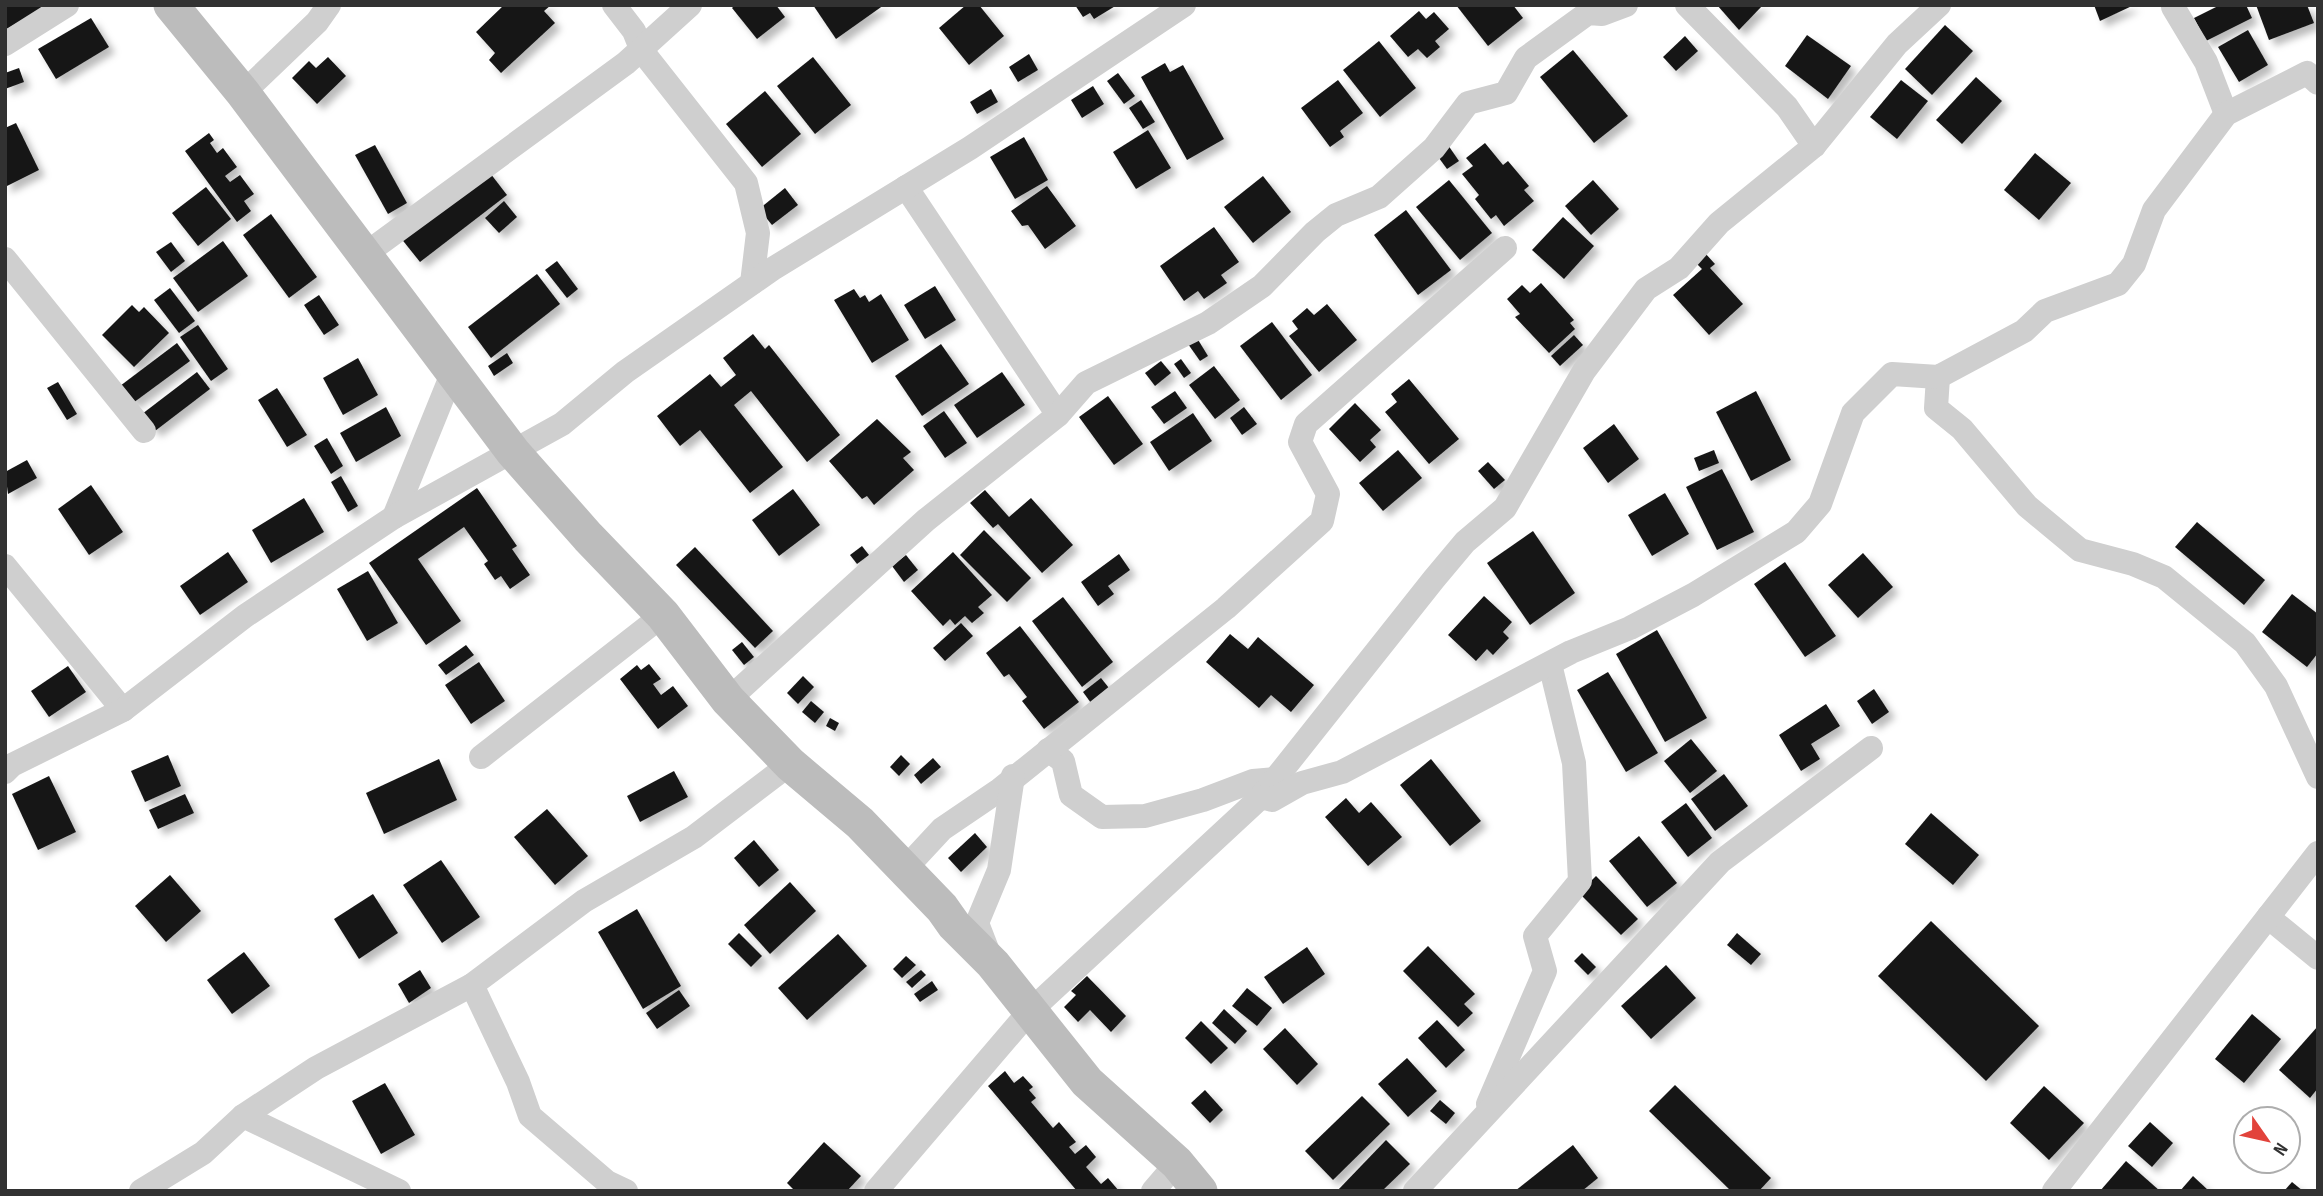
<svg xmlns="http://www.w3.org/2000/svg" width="2323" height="1196" font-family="'Sofia Sans Condensed',sans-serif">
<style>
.building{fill:#191919;filter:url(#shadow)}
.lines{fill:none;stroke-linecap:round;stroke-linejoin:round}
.street{stroke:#cfcfcf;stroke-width:24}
.secondary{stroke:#bcbcbc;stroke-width:35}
</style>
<defs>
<filter id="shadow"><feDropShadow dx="6" dy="6" stdDeviation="3.5" flood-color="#0004"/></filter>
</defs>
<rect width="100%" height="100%" fill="#fff"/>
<g class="building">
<polygon points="5,5 43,5 44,7 7,29"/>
<polygon points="504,5 551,5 544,11 555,23 501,73 489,60 495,53 476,32"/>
<polygon points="735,5 776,5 785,17 757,39 732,8"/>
<polygon points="813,5 884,5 836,39"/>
<polygon points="966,5 979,5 1004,36 969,65 939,28"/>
<polygon points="1075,5 1117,5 1094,19 1090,13 1083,17"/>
<polygon points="1456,5 1513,5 1523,18 1488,46"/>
<polygon points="1717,5 1763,5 1739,30"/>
<polygon points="2094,5 2134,5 2100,21"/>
<polygon points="2220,5 2246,5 2252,18 2206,41 2194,18"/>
<polygon points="2256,5 2307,5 2314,23 2269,40"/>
<polygon points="1419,11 1426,19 1434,12 1449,29 1435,41 1440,47 1427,58 1418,49 1408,57 1390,36"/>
<polygon points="91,18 109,47 56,79 38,49"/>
<polygon points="1945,25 1973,51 1932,95 1905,69"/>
<polygon points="2248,30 2268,65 2239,82 2218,47"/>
<polygon points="1807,35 1851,66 1828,99 1785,66"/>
<polygon points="1685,36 1698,51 1676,71 1663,57"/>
<polygon points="1379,41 1416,88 1380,117 1343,70"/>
<polygon points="1573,50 1628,116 1594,143 1540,77"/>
<polygon points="1029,54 1038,70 1018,82 1009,67"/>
<polygon points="328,57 346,76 317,104 292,78 309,61 316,68"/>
<polygon points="813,57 851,105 815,134 777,86"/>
<polygon points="1165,63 1170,72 1183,65 1224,139 1187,160 1141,77"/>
<polygon points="19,68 24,82 5,89 5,73"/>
<polygon points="1118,73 1135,96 1124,104 1107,81"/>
<polygon points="1976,77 2002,101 1962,144 1936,120"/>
<polygon points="1338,80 1363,113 1340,131 1344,137 1330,147 1301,108"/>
<polygon points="1901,80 1928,101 1897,139 1870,117"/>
<polygon points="1093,86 1104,104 1082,118 1071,100"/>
<polygon points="991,89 998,102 977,114 970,102"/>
<polygon points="765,91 801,134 762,167 726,124"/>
<polygon points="1141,100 1155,122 1143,129 1129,108"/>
<polygon points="16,123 39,170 5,187 5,128"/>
<polygon points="1148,130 1171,168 1136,189 1113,152"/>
<polygon points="209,133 214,140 210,143 217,153 223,148 237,167 225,176 230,182 240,175 254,194 244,201 251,211 237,222 185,151"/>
<polygon points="1024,137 1048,180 1015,199 990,157"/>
<polygon points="1485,143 1503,165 1508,161 1529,186 1524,190 1534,201 1504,226 1496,215 1491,219 1475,199 1479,195 1462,174 1473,166 1466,158"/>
<polygon points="375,145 407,203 388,214 355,155"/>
<polygon points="1448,145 1459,161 1447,169 1436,154"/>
<polygon points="2035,153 2071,183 2039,220 2004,190"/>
<polygon points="487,169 507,195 420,262 400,237"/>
<polygon points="1263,176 1291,212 1253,243 1224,207"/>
<polygon points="1449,180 1492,233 1460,260 1416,207"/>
<polygon points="1593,180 1619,209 1591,235 1565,206"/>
<polygon points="1047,186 1076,226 1045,249 1028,225 1022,226 1011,211"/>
<polygon points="206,187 231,219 198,246 172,213"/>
<polygon points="785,188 798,205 772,225 759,209"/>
<polygon points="504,201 517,217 499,233 485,218"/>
<polygon points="1406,210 1451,270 1418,295 1374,235"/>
<polygon points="271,214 317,277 289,298 243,235"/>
<polygon points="1563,217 1594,246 1564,279 1532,250"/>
<polygon points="1214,227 1239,262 1221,275 1227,283 1204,299 1198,291 1184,301 1160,266"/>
<polygon points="223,241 248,276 198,312 173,278"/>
<polygon points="171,242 185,261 171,272 156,252"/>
<polygon points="1705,253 1715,264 1710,268 1743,304 1709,335 1673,295 1702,269 1695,262"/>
<polygon points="557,261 578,289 567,298 545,270"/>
<polygon points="537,274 560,304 491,358 468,327"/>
<polygon points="1541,283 1574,320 1570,323 1575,329 1549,353 1515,317 1520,314 1507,299 1522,285 1530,293"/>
<polygon points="935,286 956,320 925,339 904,305"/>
<polygon points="170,288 195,321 179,333 154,300"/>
<polygon points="854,289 860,298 865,295 869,302 881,294 909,340 872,363 834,300"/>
<polygon points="319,295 339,325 324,335 304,305"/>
<polygon points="1327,304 1357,340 1319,372 1289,336 1298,329 1292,321 1307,308 1314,315"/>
<polygon points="132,305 139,312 144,307 169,333 134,367 102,335"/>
<polygon points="1272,322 1312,375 1281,400 1240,346"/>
<polygon points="198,325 228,369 211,381 180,337"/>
<polygon points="753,334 765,349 769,345 840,435 807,462 751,391 734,405 783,467 750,493 700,430 680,446 657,416 710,374 721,387 736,375 723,358"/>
<polygon points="1574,335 1583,345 1560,366 1551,356"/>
<polygon points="1197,338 1208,356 1200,361 1188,344"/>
<polygon points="177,343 190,361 133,403 120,386"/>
<polygon points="941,344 969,384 922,416 895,376"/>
<polygon points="507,353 513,363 494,376 488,366"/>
<polygon points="358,358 378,395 343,415 323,378"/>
<polygon points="1181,359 1191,373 1184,378 1174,364"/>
<polygon points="1161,361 1171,373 1155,386 1145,373"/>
<polygon points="1214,366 1240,400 1215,419 1189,385"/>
<polygon points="197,372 210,389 155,431 142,414"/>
<polygon points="1002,372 1025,405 977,438 954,405"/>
<polygon points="1409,379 1459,439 1429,464 1385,412 1397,402 1391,394"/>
<polygon points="58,382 77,414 67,420 47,388"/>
<polygon points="277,388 307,435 287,447 258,400"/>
<polygon points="1175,391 1187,408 1164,424 1151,407"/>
<polygon points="1756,391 1791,460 1751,481 1716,412"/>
<polygon points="1108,396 1143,444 1114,465 1079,417"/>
<polygon points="1355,403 1381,430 1370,440 1376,447 1360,462 1329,429"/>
<polygon points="386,407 401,436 356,462 340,433"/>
<polygon points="1244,407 1257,424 1242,435 1230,418"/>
<polygon points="944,411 967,443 945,458 923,426"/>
<polygon points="1193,413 1212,441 1169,471 1150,442"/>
<polygon points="877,419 911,452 903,458 914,470 874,505 867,496 862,499 829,461"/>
<polygon points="1614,424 1639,459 1608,483 1583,448"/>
<polygon points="327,438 343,466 331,474 314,446"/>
<polygon points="1398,450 1422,478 1383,511 1359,483"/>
<polygon points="1714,450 1719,463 1699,471 1694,458"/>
<polygon points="27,460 37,478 8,494 5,472"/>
<polygon points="1488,462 1505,480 1494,489 1478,471"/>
<polygon points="1722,469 1754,532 1717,550 1686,487"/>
<polygon points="341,476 358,506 348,512 331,482"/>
<polygon points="91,485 123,532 89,555 58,509"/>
<polygon points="477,488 517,546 512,549 530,575 510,589 501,576 495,580 484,564 488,561 464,527 418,559 461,621 426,645 369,563"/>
<polygon points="793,489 820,525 779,556 752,520"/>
<polygon points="985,490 1009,517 1031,498 1073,545 1042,573 998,524 993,528 970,503"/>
<polygon points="1665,493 1689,534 1652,556 1628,515"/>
<polygon points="304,498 324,532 271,563 252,530"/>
<polygon points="2197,522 2265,580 2244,605 2175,547"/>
<polygon points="984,530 1031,578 1007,602 960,555"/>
<polygon points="1533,531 1575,593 1530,625 1487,563"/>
<polygon points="862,546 869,555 857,564 850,555"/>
<polygon points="695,547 773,631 755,648 676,565"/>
<polygon points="228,552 248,582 200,615 180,586"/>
<polygon points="953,552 992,595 978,607 984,613 972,623 965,616 955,625 950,619 943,626 911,591"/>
<polygon points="1863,553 1893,587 1858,618 1828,585"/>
<polygon points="1119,554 1130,570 1108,586 1114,594 1098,606 1081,582"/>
<polygon points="906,555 918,570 904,582 892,566"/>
<polygon points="1785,562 1836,636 1805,657 1754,584"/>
<polygon points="368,571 398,623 367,641 337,589"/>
<polygon points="2292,594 2318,614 2318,653 2307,667 2262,632"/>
<polygon points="1484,596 1512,622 1503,632 1509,638 1493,655 1487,649 1476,661 1448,635"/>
<polygon points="1063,597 1113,662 1082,687 1032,621"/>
<polygon points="961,623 973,636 945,661 933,648"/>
<polygon points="1020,626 1079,702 1044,729 1022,701 1027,697 1009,674 1004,677 986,653"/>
<polygon points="1657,630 1707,718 1665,742 1616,654"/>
<polygon points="1230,634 1248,649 1258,637 1314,685 1291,712 1271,695 1259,708 1206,662"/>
<polygon points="742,642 754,657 744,665 732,650"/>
<polygon points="466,645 474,655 446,675 438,665"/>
<polygon points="479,662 505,701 471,724 445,685"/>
<polygon points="649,664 661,679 653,684 661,695 673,686 688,706 658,729 620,679 637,665 641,670"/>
<polygon points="68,666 86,692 49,717 31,691"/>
<polygon points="1608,672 1658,753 1626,772 1577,690"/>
<polygon points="803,676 814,687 798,704 787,693"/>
<polygon points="1101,678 1109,688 1091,703 1083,692"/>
<polygon points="1874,689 1889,712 1872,724 1857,701"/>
<polygon points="811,701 824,712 815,723 802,712"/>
<polygon points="1826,704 1840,726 1811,744 1820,759 1801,771 1779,735"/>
<polygon points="830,718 839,723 835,731 826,726"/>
<polygon points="1691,739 1717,771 1690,793 1664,761"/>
<polygon points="168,755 181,786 145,802 131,771"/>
<polygon points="901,755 910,764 899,776 890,767"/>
<polygon points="933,758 941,767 921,784 914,775"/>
<polygon points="439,759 457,800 384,834 366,793"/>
<polygon points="1431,759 1481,821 1450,846 1400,785"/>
<polygon points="674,771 688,797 640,822 627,796"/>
<polygon points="1724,774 1748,806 1715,831 1691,799"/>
<polygon points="49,776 76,832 38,850 12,794"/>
<polygon points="185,794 194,813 158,829 149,810"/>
<polygon points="1346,798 1359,813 1371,802 1402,837 1368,866 1325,817"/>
<polygon points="1686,803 1712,838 1688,857 1661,822"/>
<polygon points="547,809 588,856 555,885 514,837"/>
<polygon points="1931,813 1979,855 1953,885 1905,844"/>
<polygon points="975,833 987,847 961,872 948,858"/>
<polygon points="1639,836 1677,883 1647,907 1609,861"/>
<polygon points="754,840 779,870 759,887 734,858"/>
<polygon points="441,860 480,917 442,943 403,885"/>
<polygon points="170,875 201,911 166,942 135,906"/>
<polygon points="1596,876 1638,919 1621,935 1579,893"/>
<polygon points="790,882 816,911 770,954 744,925"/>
<polygon points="373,894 398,933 359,959 334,919"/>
<polygon points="637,909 681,986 643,1009 598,932"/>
<polygon points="1931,921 2039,1026 1986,1081 1878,976"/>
<polygon points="739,933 762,956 751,967 728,944"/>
<polygon points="1737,933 1761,954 1751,965 1727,945"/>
<polygon points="838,934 867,966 807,1020 778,988"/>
<polygon points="1428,946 1475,994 1464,1004 1473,1013 1458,1027 1403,971"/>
<polygon points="1307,947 1325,974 1283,1004 1264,977"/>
<polygon points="244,952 270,986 232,1014 207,980"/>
<polygon points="1582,953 1596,967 1588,975 1574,961"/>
<polygon points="906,956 916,965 902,978 893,969"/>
<polygon points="1666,965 1696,998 1651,1039 1621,1006"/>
<polygon points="420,970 431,988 409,1003 398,984"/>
<polygon points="921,970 926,975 912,988 906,982"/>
<polygon points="1087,976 1126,1016 1111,1032 1090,1010 1078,1022 1064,1007 1076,995 1071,991"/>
<polygon points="932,981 938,990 920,1002 914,994"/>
<polygon points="1247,988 1272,1008 1257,1026 1232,1006"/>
<polygon points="679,990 690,1006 657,1029 646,1013"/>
<polygon points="1224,1009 1247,1031 1235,1044 1212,1023"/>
<polygon points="2252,1014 2281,1039 2244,1083 2215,1059"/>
<polygon points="1437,1020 1465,1050 1446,1068 1418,1038"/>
<polygon points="1201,1021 1228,1048 1211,1064 1185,1038"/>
<polygon points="2318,1026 2318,1088 2310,1098 2279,1070"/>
<polygon points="1285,1028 1318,1064 1297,1085 1263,1049"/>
<polygon points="1407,1058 1437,1091 1408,1117 1378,1084"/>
<polygon points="1005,1071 1014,1083 1023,1076 1033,1087 1029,1090 1036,1098 1031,1102 1053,1128 1059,1122 1076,1142 1069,1147 1075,1154 1086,1145 1096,1157 1086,1167 1101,1184 1108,1178 1119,1191 1077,1191 988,1086"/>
<polygon points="385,1083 415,1135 381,1154 352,1101"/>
<polygon points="1675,1085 1771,1178 1759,1191 1731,1191 1649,1111"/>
<polygon points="2044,1086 2084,1123 2049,1160 2010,1123"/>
<polygon points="1205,1090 1223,1110 1210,1123 1191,1103"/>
<polygon points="1362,1096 1390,1124 1333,1180 1305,1151"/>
<polygon points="1440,1100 1455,1113 1446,1124 1430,1111"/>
<polygon points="2150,1122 2173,1143 2152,1167 2128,1146"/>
<polygon points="1386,1140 1410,1164 1382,1191 1337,1191"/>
<polygon points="824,1142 861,1176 847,1191 795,1191 787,1183"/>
<polygon points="1573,1145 1598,1178 1582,1191 1515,1191"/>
<polygon points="2126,1161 2160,1191 2100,1191"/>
<polygon points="2193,1176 2209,1191 2180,1191"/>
<polygon points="2292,1182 2303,1191 2284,1191"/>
</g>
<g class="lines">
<g class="street">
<polyline points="614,5 634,31 642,51 746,183 758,233 752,283"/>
<polyline points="1687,5 1787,107 1814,146"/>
<polyline points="2173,7 2206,62 2226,114"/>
<polyline points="5,44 67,5"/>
<polyline points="243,93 317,22 329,5"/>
<polyline points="906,187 1058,415"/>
<polyline points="364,255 626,63 690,5"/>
<polyline points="5,259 144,431"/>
<polyline points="1938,377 1936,408 1962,429 2027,506 2080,550 2133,564 2164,577 2245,643 2276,686 2318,777"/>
<polyline points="394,517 452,374"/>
<polyline points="5,566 123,710"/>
<polyline points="728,700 926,520 1058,415 1086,383 1208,323 1262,286 1315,232 1336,215 1379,197 1434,148 1468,103 1506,93 1526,58 1588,13 1602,14 1626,5"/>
<polyline points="1048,750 1063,761 1071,795 1102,817 1145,816 1203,800 1253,781 1275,779"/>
<polyline points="481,757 663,615"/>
<polyline points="5,772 12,765 123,710 245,616 394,517 562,424 625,372 774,268 970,148 1184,5"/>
<polyline points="1261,797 1434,579 1465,542 1505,508 1584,371 1646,289 1679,268 1719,223 1814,146 1897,44 1939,5"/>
<polyline points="903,871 942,829 998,791 1226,608 1322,521 1328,494 1300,442 1306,424 1505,248"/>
<polyline points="2268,917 2318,958"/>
<polyline points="989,954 977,923 999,870 1013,776"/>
<polyline points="472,985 518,1082 530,1116 607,1182 626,1191"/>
<polyline points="1488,1104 1545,971 1535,936 1580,881 1574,763 1550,664"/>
<polyline points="243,1116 399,1191"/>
<polyline points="141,1191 203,1153 243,1116 316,1068 472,985 584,901 694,837 790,764"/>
<polyline points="876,1191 1029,1012 1261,797 1272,800 1302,783 1342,772 1571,652 1630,628 1693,595 1796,532 1820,504 1853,413 1892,374 1938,377 2024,331 2045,311 2118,284 2134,264 2154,210 2226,114 2307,73 2318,83"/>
<polyline points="1153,1191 1177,1163"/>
<polyline points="1415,1191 1720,862 1871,748"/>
<polyline points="2054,1191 2318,853"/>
</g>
<polyline class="secondary" points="171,5 243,93 513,452 588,537 663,615 728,700 790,764 860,823 942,908 954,925 993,964 1087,1082 1177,1163 1200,1191"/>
</g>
<rect width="2323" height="1196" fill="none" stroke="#323232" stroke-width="14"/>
<g transform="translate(2267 1140) rotate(124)"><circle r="33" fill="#ffffff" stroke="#adadad" stroke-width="2"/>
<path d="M0-5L12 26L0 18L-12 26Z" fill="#e2433b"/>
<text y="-10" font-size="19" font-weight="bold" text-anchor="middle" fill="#323232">N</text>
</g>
</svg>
